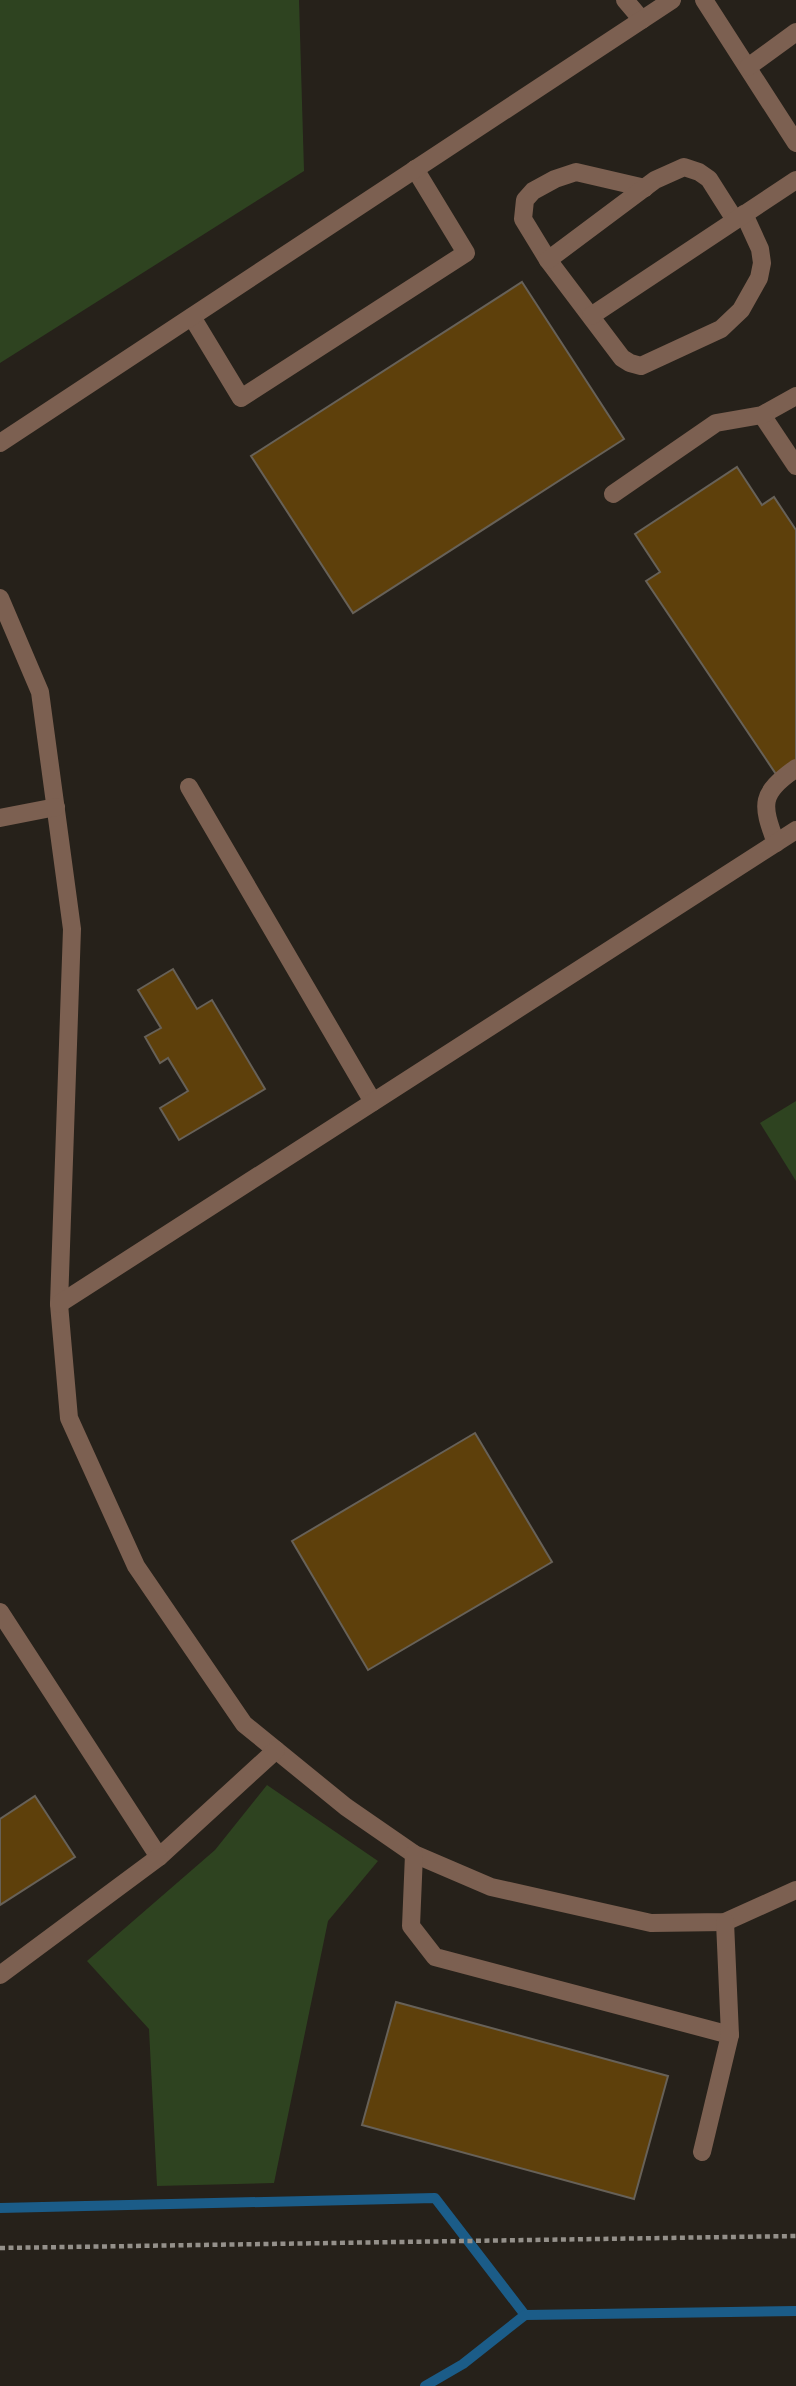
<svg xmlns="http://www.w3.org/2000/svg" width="796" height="2386" font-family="Jost,sans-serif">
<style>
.green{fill:#2e4320}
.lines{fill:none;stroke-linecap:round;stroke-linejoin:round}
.stream{stroke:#1b5c88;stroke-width:10}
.building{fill:#5e400b;stroke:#676158;stroke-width:2}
.path{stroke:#94908a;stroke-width:4.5;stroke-dasharray:5 3.5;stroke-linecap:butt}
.lane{stroke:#7c6051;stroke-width:18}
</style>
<rect width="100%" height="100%" fill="#26211a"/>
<g class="green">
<polygon points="0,0 299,0 304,171 0,363"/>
<polygon points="796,1101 796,1181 760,1123"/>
<polygon points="267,1785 378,1861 328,1921 274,2183 157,2186 149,2029 87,1961 215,1850"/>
</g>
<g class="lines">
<g class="stream">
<polyline points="0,2208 435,2198 525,2315"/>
<polyline points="425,2386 463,2364 525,2315 796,2311"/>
</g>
</g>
<g class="building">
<polygon points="522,282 624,439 353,613 251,456"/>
<polygon points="737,467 762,505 774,497 796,530 796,778 784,786 646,581 660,572 635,534"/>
<polygon points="173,969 197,1009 212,1000 265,1089 179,1140 160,1108 188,1091 168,1058 160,1063 145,1037 161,1028 138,990"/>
<polygon points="475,1433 552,1562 368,1670 292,1541"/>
<polygon points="35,1796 75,1857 0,1905 0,1819"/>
<polygon points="396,2002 668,2076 634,2199 362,2125"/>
</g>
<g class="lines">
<polyline class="path" points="0,2248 796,2236"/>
<g class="lane">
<polyline points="625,0 642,20"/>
<polyline points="704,0 796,143"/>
<polyline points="748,67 796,32"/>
<polyline points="645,188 576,172 555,179 533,191 525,200 523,219 548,260 622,358 630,363 641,366 721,329 741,310 759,278 762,263 760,249 744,214"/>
<polyline points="548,260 655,180 684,167 699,172 709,179 735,220"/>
<polyline points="591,316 796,180"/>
<polyline points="192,317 241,398 466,253 415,169"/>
<polyline points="762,415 796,466"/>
<polyline points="0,443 672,0"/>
<polyline points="613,494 716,423 762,415 796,396"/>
<polyline points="0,598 40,692 72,929 59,1304 69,1418 136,1566 244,1724 346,1807 414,1854 491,1887 651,1923 725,1922 796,1890"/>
<polyline points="189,787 373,1102"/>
<polyline points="0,818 56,807"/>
<path d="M776,843C761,803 760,794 796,768"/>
<polyline points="59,1304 796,830"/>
<polyline points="0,1612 159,1857 276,1750"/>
<polyline points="414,1854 411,1926 435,1957 730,2035"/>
<polyline points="0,1975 159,1857"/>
<polyline points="702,2152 730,2035 725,1922"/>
</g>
</g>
</svg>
